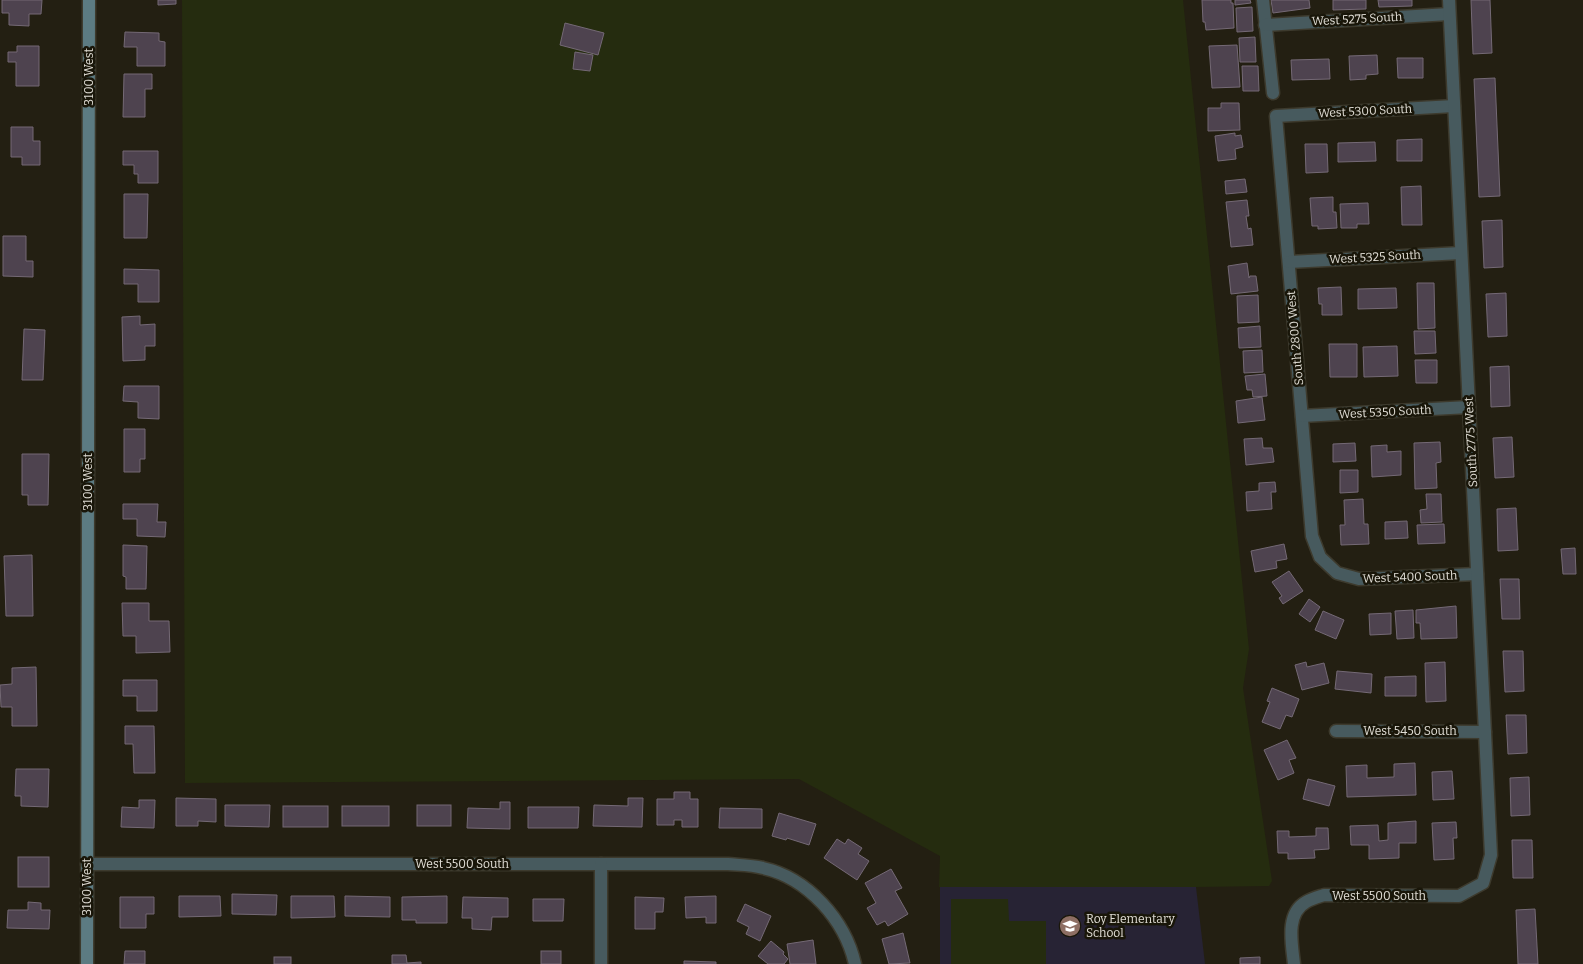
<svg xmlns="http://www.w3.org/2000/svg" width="1583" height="964" font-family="Bitter,serif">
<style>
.education{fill:#272334}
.green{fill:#252c0f}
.building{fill:#4e434f;stroke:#746975}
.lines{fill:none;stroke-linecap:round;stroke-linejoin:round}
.street-casing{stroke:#3d3a2d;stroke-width:15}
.secondary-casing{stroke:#3d3a2d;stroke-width:15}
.street{stroke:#475a5e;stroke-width:12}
.secondary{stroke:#5c7b82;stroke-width:12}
.labels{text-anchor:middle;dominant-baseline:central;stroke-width:5;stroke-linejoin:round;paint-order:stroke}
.street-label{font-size:12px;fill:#e0ddd5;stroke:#191609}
.poi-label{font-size:12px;fill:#e0ddd5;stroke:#191609;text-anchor:start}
</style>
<rect width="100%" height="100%" fill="#231f12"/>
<polygon class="education" points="940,887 1196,887 1205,964 940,964"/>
<g class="green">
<polygon points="182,0 1183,0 1249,649 1243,688 1272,881 1269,886 1196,887 939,887 940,856 799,779 185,783"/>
<polygon points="951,899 1008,899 1009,921 1046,921 1046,964 951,964"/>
</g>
<g class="building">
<polygon points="2,0 42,0 41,14 29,14 29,26 9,25 9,13 2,13"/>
<polygon points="158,0 176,0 176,4 158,5"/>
<polygon points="1202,0 1231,0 1231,3 1233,3 1234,28 1206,30 1205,22 1203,22"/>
<polygon points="1235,0 1250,0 1251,3 1235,5"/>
<polygon points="1271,0 1309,0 1310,8 1273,13"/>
<polygon points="1333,0 1366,0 1366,9 1333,10"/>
<polygon points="1378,0 1412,0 1412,6 1379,7"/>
<polygon points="1471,0 1490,0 1492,53 1473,54"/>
<polygon points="1252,7 1253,31 1237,32 1236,8"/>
<polygon points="565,23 604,33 598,55 560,45"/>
<polygon points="125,32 159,33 159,41 165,42 165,66 137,66 137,47 124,47"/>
<polygon points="1255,37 1256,62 1240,62 1239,38"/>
<polygon points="1237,45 1240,87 1212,88 1209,46"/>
<polygon points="17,46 39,46 39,86 16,86 16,62 8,62 8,52 17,52"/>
<polygon points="575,52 593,55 590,71 573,69"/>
<polygon points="1377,55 1378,74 1366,75 1366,79 1350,80 1349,56"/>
<polygon points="1397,58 1423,58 1423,78 1398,78"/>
<polygon points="1329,59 1330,79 1292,80 1291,60"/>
<polygon points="1242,66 1258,66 1259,91 1243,91"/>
<polygon points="124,74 152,74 152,89 145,89 145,117 123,117"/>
<polygon points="1495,78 1500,196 1479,197 1474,79"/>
<polygon points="1221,103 1239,103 1240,130 1208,131 1208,108 1221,108"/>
<polygon points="11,127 33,127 33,141 40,141 40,165 22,165 22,157 11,157"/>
<polygon points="1235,133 1235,136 1241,135 1243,147 1235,149 1236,159 1218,161 1215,136"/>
<polygon points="1422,139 1422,161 1397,161 1397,140"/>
<polygon points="1375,142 1376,161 1338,162 1338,143"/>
<polygon points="1305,144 1327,144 1328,172 1306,173"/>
<polygon points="123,151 158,151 158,183 138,183 138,174 134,174 134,165 123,165"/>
<polygon points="1245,179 1247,192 1226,194 1225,181"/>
<polygon points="1421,186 1422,225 1402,225 1401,187"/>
<polygon points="124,194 148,194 147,238 124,238"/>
<polygon points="1333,197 1333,212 1336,212 1337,228 1318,229 1318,226 1312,226 1310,198"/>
<polygon points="1247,200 1249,216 1246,216 1248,229 1251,228 1253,245 1231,247 1226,202"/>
<polygon points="1368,203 1369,224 1357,224 1357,228 1341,228 1340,204"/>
<polygon points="1502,220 1503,267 1484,268 1482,221"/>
<polygon points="3,236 26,236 26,261 33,261 33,277 3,276"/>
<polygon points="1247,263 1249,278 1250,276 1256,276 1258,291 1231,294 1228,266"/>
<polygon points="124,269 159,270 159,302 138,302 138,284 124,284"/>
<polygon points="1417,283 1434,283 1435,328 1418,329"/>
<polygon points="1341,287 1342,315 1322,315 1322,304 1319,304 1318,288"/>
<polygon points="1396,288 1397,308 1358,309 1358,289"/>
<polygon points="1506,293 1507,336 1488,337 1486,294"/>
<polygon points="1258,295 1259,322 1238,323 1237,296"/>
<polygon points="140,316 140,325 155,324 155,346 145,346 145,360 123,361 122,317"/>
<polygon points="1260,326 1261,347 1239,348 1238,328"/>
<polygon points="24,329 45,330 43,380 22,380"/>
<polygon points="1414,331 1435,331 1436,353 1415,354"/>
<polygon points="1329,344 1357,344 1357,377 1330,377"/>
<polygon points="1397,346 1398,376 1364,377 1363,347"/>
<polygon points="1262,350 1263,372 1244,373 1243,351"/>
<polygon points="1415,360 1437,360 1437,383 1416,383"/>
<polygon points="1509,366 1510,406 1491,407 1490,367"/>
<polygon points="1265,374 1267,396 1253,397 1252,390 1247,390 1245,376"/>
<polygon points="124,386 159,386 159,419 138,418 138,402 123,401"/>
<polygon points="1262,397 1265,420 1238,423 1236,401"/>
<polygon points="124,429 145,429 145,459 140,459 140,472 124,472"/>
<polygon points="1512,437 1514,477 1495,478 1493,438"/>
<polygon points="1262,438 1263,448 1272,448 1274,462 1246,465 1244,439"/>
<polygon points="1440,442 1441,462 1436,463 1437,488 1415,489 1414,443"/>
<polygon points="1355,443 1356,461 1333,462 1333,444"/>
<polygon points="1387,445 1387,452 1401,451 1401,475 1372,477 1371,446"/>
<polygon points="22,454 49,454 48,505 28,505 28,495 22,495"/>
<polygon points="1340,470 1358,470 1358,492 1340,493"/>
<polygon points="1275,482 1276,492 1271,492 1272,509 1247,511 1246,492 1259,491 1259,483"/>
<polygon points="1426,494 1441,494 1442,522 1421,523 1420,510 1427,509"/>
<polygon points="1363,499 1364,524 1368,524 1369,544 1341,545 1340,525 1345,525 1344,500"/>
<polygon points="123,504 158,504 157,522 166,522 165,537 137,536 137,519 123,519"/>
<polygon points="1516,508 1518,550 1498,551 1497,509"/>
<polygon points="1407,521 1408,538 1385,539 1385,522"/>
<polygon points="1444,524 1445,543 1418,544 1417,525"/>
<polygon points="1284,544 1287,559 1276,561 1277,568 1255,572 1251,551"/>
<polygon points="123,545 147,546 146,589 126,589 126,577 123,576"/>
<polygon points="1575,548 1576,574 1563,574 1561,549"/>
<polygon points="32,555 33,616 6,616 4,556"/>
<polygon points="1289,571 1303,591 1283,604 1279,598 1282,596 1272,582"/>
<polygon points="1500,579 1519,579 1520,619 1502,619"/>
<polygon points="1309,599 1320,607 1310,622 1299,614"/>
<polygon points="122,603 149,603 149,621 169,621 170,652 136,653 136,636 123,636"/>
<polygon points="1456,606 1457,638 1421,639 1420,623 1416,623 1416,610"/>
<polygon points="1413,610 1414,638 1397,639 1395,611"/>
<polygon points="1323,611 1344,620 1336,639 1315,630"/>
<polygon points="1391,613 1391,634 1370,635 1369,614"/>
<polygon points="1503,651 1523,651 1524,691 1505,692"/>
<polygon points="1306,662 1307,667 1324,663 1329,683 1302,690 1295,665"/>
<polygon points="1445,662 1446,701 1426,702 1425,663"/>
<polygon points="36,667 37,726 12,726 12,707 1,707 0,685 12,684 12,668"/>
<polygon points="1337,671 1372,674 1371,693 1335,689"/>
<polygon points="1416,676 1416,696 1385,696 1385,677"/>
<polygon points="123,680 157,680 157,711 137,711 137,696 123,696"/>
<polygon points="1272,688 1299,699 1292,717 1286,715 1280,729 1262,722 1270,702 1267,701"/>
<polygon points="1506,715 1526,715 1527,753 1508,754"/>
<polygon points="125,726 154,726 155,773 134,773 133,744 125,744"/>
<polygon points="1287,740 1296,758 1289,760 1294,773 1278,780 1264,750"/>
<polygon points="1415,763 1416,795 1347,797 1346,766 1367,765 1367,778 1394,777 1394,764"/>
<polygon points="16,769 49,769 48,807 21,806 21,796 15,796"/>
<polygon points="1452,771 1454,799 1433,800 1432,772"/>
<polygon points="1529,777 1530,815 1511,816 1510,778"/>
<polygon points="1308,779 1335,786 1329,806 1303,799"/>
<polygon points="674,792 690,792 690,799 698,799 698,827 682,827 682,820 674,820 674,825 657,825 657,799 674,799"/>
<polygon points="176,798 216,799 216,822 198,821 198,826 176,826"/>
<polygon points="628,798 643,798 642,827 593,826 594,805 628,806"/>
<polygon points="139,800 155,800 154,828 121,827 122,807 139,808"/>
<polygon points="500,802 510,802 510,829 467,828 468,808 500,809"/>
<polygon points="225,805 270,805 269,827 225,826"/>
<rect x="417" y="805" width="34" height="21"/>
<rect x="283" y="806" width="45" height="21"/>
<rect x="342" y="806" width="47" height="20"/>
<polygon points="528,807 579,807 578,828 528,828"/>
<polygon points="720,808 762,809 762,828 719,828"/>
<polygon points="779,813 816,824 809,845 787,838 786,840 772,836"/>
<polygon points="1416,821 1416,843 1399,843 1399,858 1369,859 1369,845 1351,845 1350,826 1378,825 1379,841 1388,840 1388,823"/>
<polygon points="1456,822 1457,838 1453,838 1454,859 1434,860 1432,823"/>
<polygon points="1316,828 1328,828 1329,849 1314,850 1315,858 1288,859 1288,853 1278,853 1277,831 1289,831 1289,837 1316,836"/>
<polygon points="837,839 845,844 848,839 862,848 858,854 869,861 857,880 824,858"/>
<polygon points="1512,840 1532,840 1533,878 1513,878"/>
<rect x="18" y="857" width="31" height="30"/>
<polygon points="891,869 902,888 895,891 908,914 888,926 885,921 877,925 867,908 876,903 865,883"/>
<polygon points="232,894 277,895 276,915 232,914"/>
<polygon points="179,896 220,896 221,916 179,917"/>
<polygon points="291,896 334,896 335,917 291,918"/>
<polygon points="345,896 390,897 390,917 345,916"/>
<polygon points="447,896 447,923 416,923 416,920 402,920 402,897"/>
<polygon points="716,896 716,923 706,923 706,917 686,918 685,897"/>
<polygon points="120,897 154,897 154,914 146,914 146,928 120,928"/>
<polygon points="463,897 508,898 508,917 492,917 491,930 472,929 472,918 462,918"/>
<polygon points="635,897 664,898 663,912 655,912 655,929 635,929"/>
<polygon points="533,899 564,899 563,921 533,921"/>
<polygon points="28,902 41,903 41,910 50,910 49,929 7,928 8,910 28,910"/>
<polygon points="745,904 771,916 760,941 746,934 749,927 737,921"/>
<polygon points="1535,909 1538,964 1518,964 1516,910"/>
<polygon points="903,933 910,963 889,964 882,939"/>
<polygon points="813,940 816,964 790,964 787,944"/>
<polygon points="771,941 784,952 783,954 788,959 784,964 768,964 758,956"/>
<polygon points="125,951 145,951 145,964 124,964"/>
<rect x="541" y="951" width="20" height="13"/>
<polygon points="392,955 406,955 407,963 421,962 421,964 392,964"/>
<rect x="274" y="957" width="17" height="7"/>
<polygon points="1260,957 1260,964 1240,964 1240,958"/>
<polygon points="684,961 716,962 716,964 684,964"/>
</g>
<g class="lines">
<g class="street-casing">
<g id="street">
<polyline points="1263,0 1273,93"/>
<polyline points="1265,25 1449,14"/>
<polyline points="1454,106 1276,116 1312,536 1320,557 1337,573 1359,579 1477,574"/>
<polyline points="1289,262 1461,253"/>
<polyline points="1302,416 1469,407"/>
<polyline points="1336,731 1485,732"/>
<path d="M87,864H728C740,865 752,865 763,868C808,878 845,920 855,964"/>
<polyline points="601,964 601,864"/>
<path d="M1294,964C1292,944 1285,914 1306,902C1311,899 1318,897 1324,895L1459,896L1483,883L1491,855L1449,0"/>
</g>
</g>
<g class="secondary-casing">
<polyline id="secondary" points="87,964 89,0"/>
</g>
<use href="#street" class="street"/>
<use href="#secondary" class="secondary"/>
</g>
<defs>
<g id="school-disc" transform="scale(1.125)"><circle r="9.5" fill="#8d6e63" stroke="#191609"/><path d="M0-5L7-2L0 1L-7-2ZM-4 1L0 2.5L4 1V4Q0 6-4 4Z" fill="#fff"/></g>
</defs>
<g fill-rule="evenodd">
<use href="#school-disc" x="1070" y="926"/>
</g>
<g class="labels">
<g class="street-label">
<text transform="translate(1357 19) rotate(-3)">West 5275 South</text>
<text transform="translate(89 77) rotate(-90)">3100 West</text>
<text transform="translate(1365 111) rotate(-3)">West 5300 South</text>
<text transform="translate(1375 257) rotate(-3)">West 5325 South</text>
<text transform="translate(1295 338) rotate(-95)">South 2800 West</text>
<text transform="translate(1385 412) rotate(-3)">West 5350 South</text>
<text transform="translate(1471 442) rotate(-93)">South 2775 West</text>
<text transform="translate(88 482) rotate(-90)">3100 West</text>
<text transform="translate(1410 577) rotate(-2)">West 5400 South</text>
<text x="1410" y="731">West 5450 South</text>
<text x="462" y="864">West 5500 South</text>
<text transform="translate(87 887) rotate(-90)">3100 West</text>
<text x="1379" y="896">West 5500 South</text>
</g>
<g class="poi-label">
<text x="1086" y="919">Roy Elementary<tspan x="1086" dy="14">School</tspan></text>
</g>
</g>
</svg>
